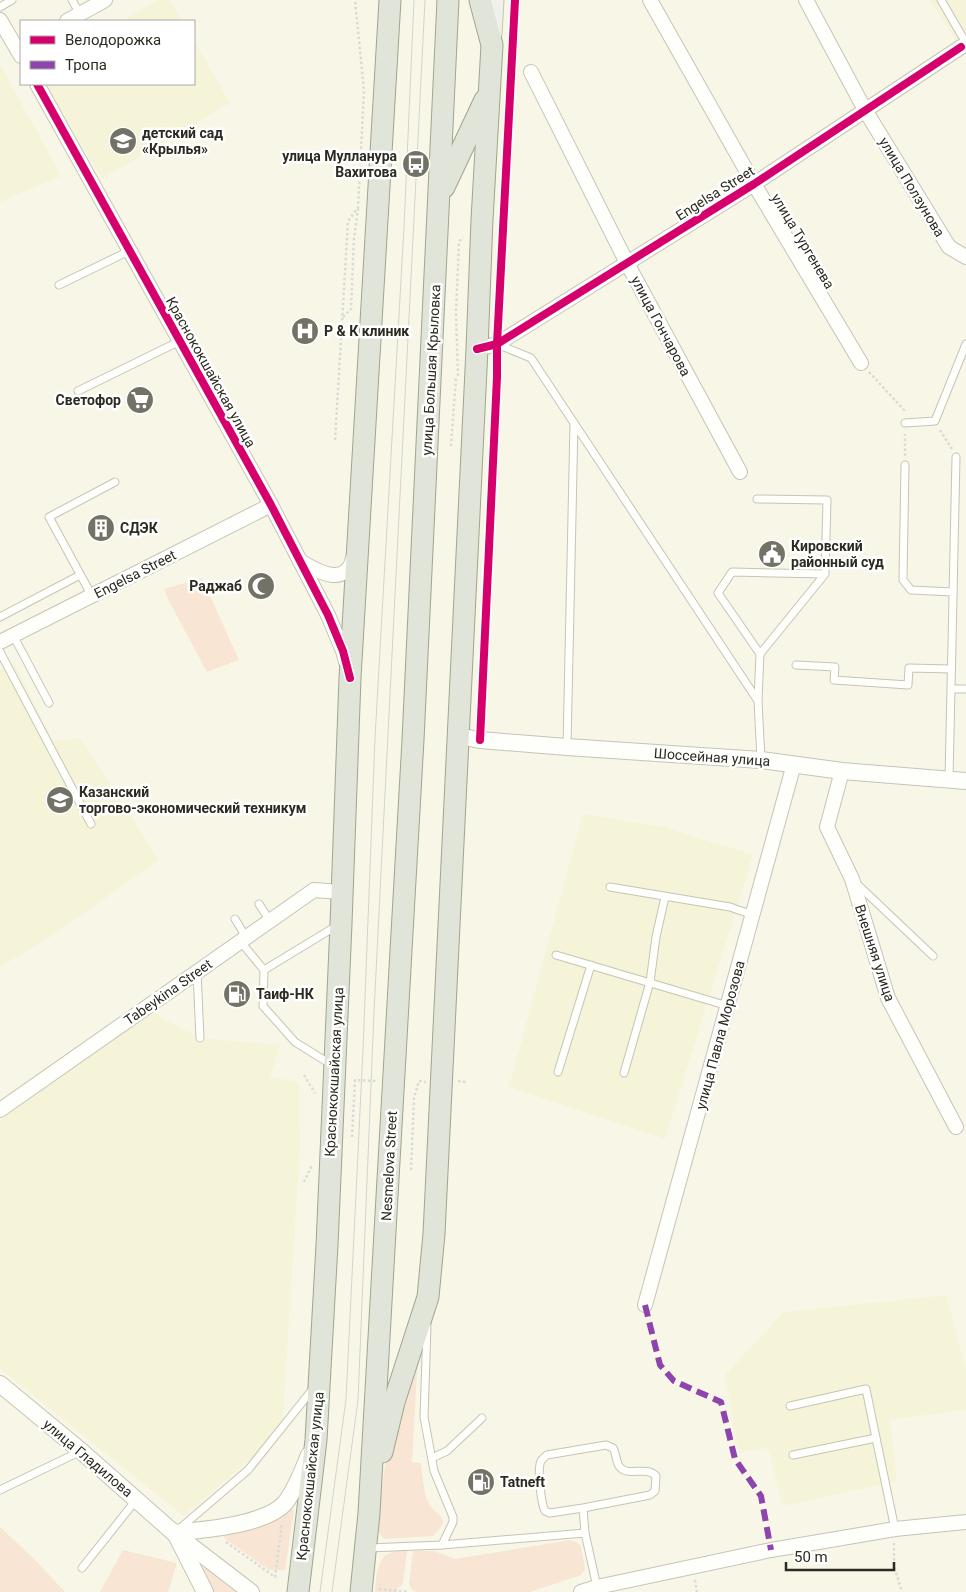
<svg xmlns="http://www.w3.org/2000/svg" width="966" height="1592" font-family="Roboto,sans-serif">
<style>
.built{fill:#f5f4d9}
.grass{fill:#f9e5d3}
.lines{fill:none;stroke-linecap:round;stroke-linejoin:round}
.service-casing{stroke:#c5c4b8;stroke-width:9}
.minor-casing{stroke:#c5c4b8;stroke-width:16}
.tertiary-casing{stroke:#c5c4b8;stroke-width:18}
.secondary-casing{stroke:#c5c4b8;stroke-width:21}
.primary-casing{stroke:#9ea68d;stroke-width:23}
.path{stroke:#dadad6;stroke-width:2.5;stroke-dasharray:2.5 2.5;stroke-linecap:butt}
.service{stroke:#fefefb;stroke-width:7}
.minor{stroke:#fefefb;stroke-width:14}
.tertiary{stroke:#fefefb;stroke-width:16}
.secondary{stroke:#f0f1ea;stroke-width:19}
.primary{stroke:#e0e4d9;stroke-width:21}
.tram{stroke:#d3d2ce;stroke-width:1}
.quiet{stroke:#8e44ad;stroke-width:6;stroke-dasharray:12 6;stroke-linecap:butt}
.cycleway-casing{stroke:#fff;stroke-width:11}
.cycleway{stroke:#d6006c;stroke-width:8}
.labels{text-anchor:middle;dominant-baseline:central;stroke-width:5;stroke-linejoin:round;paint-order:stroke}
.poi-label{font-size:14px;font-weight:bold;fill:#2c2b21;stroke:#fff;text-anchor:start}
.street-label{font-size:14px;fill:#2c2b21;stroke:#fff}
</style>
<rect width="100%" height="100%" fill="#f8f7e7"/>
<g class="built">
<polygon points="158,0 170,0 182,21 122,21"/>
<polygon points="930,0 966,0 966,52 957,42"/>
<polygon points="194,41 230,103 102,179 46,84 194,84"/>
<polygon points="0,64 61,176 0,202"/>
<polygon points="14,663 53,740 81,739 159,860 47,939 0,967 0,670"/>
<polygon points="583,814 665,827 753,855 665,1139 509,1087"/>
<polygon points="150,1012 200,1038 280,1045 270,1077 299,1082 300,1148 282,1432 184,1516 0,1369 0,1121"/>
<polygon points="946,1295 966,1370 966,1410 890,1420 897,1481 783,1506 768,1448 738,1453 725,1375 784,1312"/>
</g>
<g class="grass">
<polygon points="202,578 239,660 207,672 169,601 164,589"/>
<path d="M418,1355L412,1462L421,1463C422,1473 424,1494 428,1502C435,1517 455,1515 433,1536L384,1539L376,1529L388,1445Z"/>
<polygon points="290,1505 294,1511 285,1570 269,1570 224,1538 224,1536"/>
<polygon points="0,1527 32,1557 65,1592 0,1592"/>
<polygon points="570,1540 576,1542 581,1546 585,1569 581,1575 530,1592 417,1592 412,1590 409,1584 413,1551 434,1551 455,1559"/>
<polygon points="123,1550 177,1563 168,1592 100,1592"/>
<path d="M398,1550L407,1551L403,1584L398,1588L397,1592H375C376,1581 376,1563 386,1555C389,1553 395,1551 398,1550Z"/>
<polygon points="203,1568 205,1568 236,1592 213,1592 202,1571"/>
</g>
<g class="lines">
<g class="service-casing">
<g id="service">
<polyline points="72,0 80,14"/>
<polyline points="941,0 966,43"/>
<polyline points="0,7 12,0"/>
<polyline points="59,285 129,251"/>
<polyline points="497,344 531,358 758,701 761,759"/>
<polyline points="78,391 180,341"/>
<polyline points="905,423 935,421 966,344"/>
<polyline points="905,465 903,580 911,590 953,592"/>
<polyline points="757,499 827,500 825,574 760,654 718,593 732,572 825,574"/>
<polyline points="92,596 49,517 115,482"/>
<polyline points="0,617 80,575"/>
<polyline points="13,635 49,703"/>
<polyline points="0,652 91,824"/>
<polyline points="796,665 835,667 834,680 908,685 909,668 951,669"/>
<polyline points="951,689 956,457"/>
<polyline points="758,700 760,654"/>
<polyline points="567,747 574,423"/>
<polyline points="949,779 951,689 966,689"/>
<polyline points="856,883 933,956"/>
<polyline points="610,887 730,907 753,915"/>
<polyline points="259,904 270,921"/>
<polyline points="235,919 246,937"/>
<polyline points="240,941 264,970"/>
<polyline points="556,955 728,1006"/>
<polyline points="197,972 200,1038"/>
<polyline points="332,1065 295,1042 263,1006 264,970 338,925"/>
<polyline points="558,1072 591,965"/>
<polyline points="624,1073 650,982 656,937 665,897"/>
<polyline points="427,1326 424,1417 434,1471 453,1517 453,1522 442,1545 585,1533"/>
<polyline points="790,1406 866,1389 876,1438"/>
<polyline points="793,1455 876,1438 895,1529"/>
<polyline points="432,1458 447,1451 482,1418"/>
<polyline points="0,1490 81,1451"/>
<path d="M583,1508L650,1495L655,1491L656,1476C646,1465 627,1478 619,1466C616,1461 616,1453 613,1448L606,1445L547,1455C546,1456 542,1459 541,1461C537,1469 541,1503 545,1511L550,1513L583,1508L585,1533L597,1587"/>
<polyline points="178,1530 248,1470 312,1390"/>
<polyline points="368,1548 442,1545"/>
<polyline points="82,1568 136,1500"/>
</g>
</g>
<g class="minor-casing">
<g id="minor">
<polyline points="650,0 754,184 861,363"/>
<polyline points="806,0 865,110 949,247 966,257"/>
<polyline points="0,20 21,56"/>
<polyline points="67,21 105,0"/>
<polyline points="531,72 627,263 740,472"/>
<polyline points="37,84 271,505 328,615 343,651 346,662"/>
<polyline points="477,349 497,344 754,184 961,47"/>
<path d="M300,561C318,572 348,589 354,554"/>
<polyline points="0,642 271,505"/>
<polyline points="842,771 827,827 852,879 888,998 956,1127"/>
<polyline points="0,1110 314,890 341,892"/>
<polyline points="645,1305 794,764"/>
<polyline points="581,1592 597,1587 771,1550 895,1529 966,1522"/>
</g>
</g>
<g class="tertiary-casing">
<g id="tertiary">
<polyline points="458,736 480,740 567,747 761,760 842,771 966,781"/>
<polyline points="0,1384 81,1451 174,1533 251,1592"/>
<path d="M174,1533C203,1530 266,1525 285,1503C296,1489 302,1472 309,1455"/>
<polyline points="177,1537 205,1592"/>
</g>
</g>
<g class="secondary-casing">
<polyline id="secondary" points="492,34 494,0"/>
</g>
<g class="primary-casing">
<g id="primary">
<polyline points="444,187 485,100"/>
<polyline points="382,1452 394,1402 428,1297 434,1234 477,349 482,220 492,45 480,0"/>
<polyline points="298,1592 316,1440 327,1245 341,924 350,678 390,0"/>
<polyline points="361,1592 369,1513 413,740 448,0"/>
</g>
</g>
<g class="path">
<polyline points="343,317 351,309 354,238 358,209"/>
<polyline points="498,328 515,0"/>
<polyline points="869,372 904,410 904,413"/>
<polyline points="458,376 456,313 459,242 463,237"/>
<polyline points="940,430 952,449"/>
<polyline points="335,440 348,221 358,208 364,91 355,0"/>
<polyline points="451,446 456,378"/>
<polyline points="905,456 905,434"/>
<polyline points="480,725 497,358"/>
<polyline points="304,1075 315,1093"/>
<polyline points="458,1081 466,1082"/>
<polyline points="352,1137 355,1080 377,1081"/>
<polyline points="411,1170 414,1098 419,1081 426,1082"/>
<polyline points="304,1182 312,1165"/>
<polyline points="226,1542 275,1577 282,1523"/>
<polyline points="894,1543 894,1566 902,1592"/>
<polyline points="695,1580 697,1592"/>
<polyline points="379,1589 408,1592"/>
</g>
<use href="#service" class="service"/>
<use href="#minor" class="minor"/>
<use href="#tertiary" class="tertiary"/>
<use href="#secondary" class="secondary"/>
<use href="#primary" class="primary"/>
<g class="tram">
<polyline points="320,1592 346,1399 363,1050 375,738 404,227 414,0"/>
<polyline points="332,1592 358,1400 374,1012 425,0"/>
</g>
<polyline class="quiet" points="645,1305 660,1365 674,1381 721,1402 735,1459 761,1496 771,1550"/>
<g class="cycleway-casing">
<g id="cycleway">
<polyline points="37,84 271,505 328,615 343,651 350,678"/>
<polyline points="477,349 497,344 754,184 961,47"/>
<polyline points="480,740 497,377 497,344 515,0"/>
</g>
</g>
<use href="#cycleway" class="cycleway"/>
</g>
<defs>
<g id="school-disc" transform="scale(1.4375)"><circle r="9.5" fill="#737266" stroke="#fff"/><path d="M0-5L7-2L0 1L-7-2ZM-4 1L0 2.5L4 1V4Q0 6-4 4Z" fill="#fff"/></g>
<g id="bus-disc" transform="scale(1.4375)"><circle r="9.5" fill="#737266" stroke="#fff"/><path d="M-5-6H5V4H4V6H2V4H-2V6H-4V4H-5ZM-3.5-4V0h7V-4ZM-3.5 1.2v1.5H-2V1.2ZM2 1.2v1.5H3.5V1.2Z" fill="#fff"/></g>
<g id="hospital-disc" transform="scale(1.4375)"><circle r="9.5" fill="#737266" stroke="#fff"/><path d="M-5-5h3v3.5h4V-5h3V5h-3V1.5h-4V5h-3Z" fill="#fff"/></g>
<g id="supermarket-disc" transform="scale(1.4375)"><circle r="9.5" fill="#737266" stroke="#fff"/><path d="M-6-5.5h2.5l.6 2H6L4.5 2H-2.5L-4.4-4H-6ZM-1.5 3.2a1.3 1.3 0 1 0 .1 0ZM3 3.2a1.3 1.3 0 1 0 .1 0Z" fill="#fff"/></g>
<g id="building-disc" transform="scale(1.4375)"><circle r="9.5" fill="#737266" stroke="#fff"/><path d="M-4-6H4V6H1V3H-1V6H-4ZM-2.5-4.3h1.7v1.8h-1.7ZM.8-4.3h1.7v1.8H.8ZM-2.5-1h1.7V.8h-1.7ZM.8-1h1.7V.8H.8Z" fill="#fff"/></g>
<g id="civic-disc" transform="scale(1.4375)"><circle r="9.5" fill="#737266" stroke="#fff"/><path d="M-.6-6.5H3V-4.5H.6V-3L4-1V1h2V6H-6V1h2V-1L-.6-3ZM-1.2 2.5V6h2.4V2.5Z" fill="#fff"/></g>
<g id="mosque-disc" transform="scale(1.4375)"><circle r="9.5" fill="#737266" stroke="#fff"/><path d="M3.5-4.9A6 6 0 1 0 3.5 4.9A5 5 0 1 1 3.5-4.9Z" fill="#fff"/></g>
<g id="university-disc" transform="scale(1.4375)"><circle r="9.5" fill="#737266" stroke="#fff"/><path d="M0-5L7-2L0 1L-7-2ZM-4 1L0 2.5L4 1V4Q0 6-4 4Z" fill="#fff"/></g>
<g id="fuel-disc" transform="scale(1.4375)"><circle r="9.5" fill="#737266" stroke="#fff"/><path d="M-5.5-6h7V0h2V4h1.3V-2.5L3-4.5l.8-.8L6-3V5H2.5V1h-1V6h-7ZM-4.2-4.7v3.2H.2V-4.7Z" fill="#fff"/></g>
</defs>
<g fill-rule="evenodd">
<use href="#school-disc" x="123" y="141"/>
<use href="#bus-disc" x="416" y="164"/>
<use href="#hospital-disc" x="305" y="331"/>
<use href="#supermarket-disc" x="140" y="400"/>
<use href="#building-disc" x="101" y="528"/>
<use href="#civic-disc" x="772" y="554"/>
<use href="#mosque-disc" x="261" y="586"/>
<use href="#university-disc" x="60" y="800"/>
<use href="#fuel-disc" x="237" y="994"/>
<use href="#fuel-disc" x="481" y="1482"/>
</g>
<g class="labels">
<g class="poi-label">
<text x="142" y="133">детский сад<tspan x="142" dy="16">«Крылья»</tspan></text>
<text x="397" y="156" text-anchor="end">улица Мулланура<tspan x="397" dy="16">Вахитова</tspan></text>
<text x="324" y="331">Р &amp; К клиник</text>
<text x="121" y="400" text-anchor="end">Светофор</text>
<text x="120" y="528">СДЭК</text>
<text x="791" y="546">Кировский<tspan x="791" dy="16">районный суд</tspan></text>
<text x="242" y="586" text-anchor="end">Раджаб</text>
<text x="79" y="792">Казанский<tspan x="79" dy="16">торгово-экономический техникум</tspan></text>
<text x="256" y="994">Таиф-НК</text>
<text x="500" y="1482">Tatneft</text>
</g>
<g class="street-label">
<text transform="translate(912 187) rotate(59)">улица Ползунова</text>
<text transform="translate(715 193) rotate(-32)">Engelsa Street</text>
<text transform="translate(803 241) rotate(59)">улица Тургенева</text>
<text transform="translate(661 326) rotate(62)">улица Гончарова</text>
<text transform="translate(431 370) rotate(-87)">улица Большая Крыловка</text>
<text transform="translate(211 372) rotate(61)">Краснококшайская улица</text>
<text transform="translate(135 574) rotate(-27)">Engelsa Street</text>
<text transform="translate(712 757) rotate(4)">Шоссейная улица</text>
<text transform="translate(875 953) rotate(72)">Внешняя улица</text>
<text transform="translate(168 992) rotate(-35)">Tabeykina Street</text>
<text transform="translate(720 1035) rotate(-75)">улица Павла Морозова</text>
<text transform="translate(334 1072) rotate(-87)">Краснококшайская улица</text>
<text transform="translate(389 1166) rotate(-87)">Nesmelova Street</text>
<text transform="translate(88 1458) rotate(40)">улица Гладилова</text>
<text transform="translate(310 1476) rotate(-84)">Краснококшайская улица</text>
</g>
</g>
<rect x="20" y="20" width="175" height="65" fill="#ffffff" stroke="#abaaa6"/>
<rect x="30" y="36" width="25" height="8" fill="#d6006c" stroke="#abaaa6"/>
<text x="65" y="45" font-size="15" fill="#2c2b21">Велодорожка</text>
<rect x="30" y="61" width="25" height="8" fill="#8e44ad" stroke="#abaaa6"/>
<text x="65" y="70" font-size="15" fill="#2c2b21">Тропа</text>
<path d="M786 1562v8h108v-8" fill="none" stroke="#2c2b21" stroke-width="2.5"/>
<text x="794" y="1562" font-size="15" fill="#2c2b21" stroke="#ffffff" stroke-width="4" paint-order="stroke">50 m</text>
</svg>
